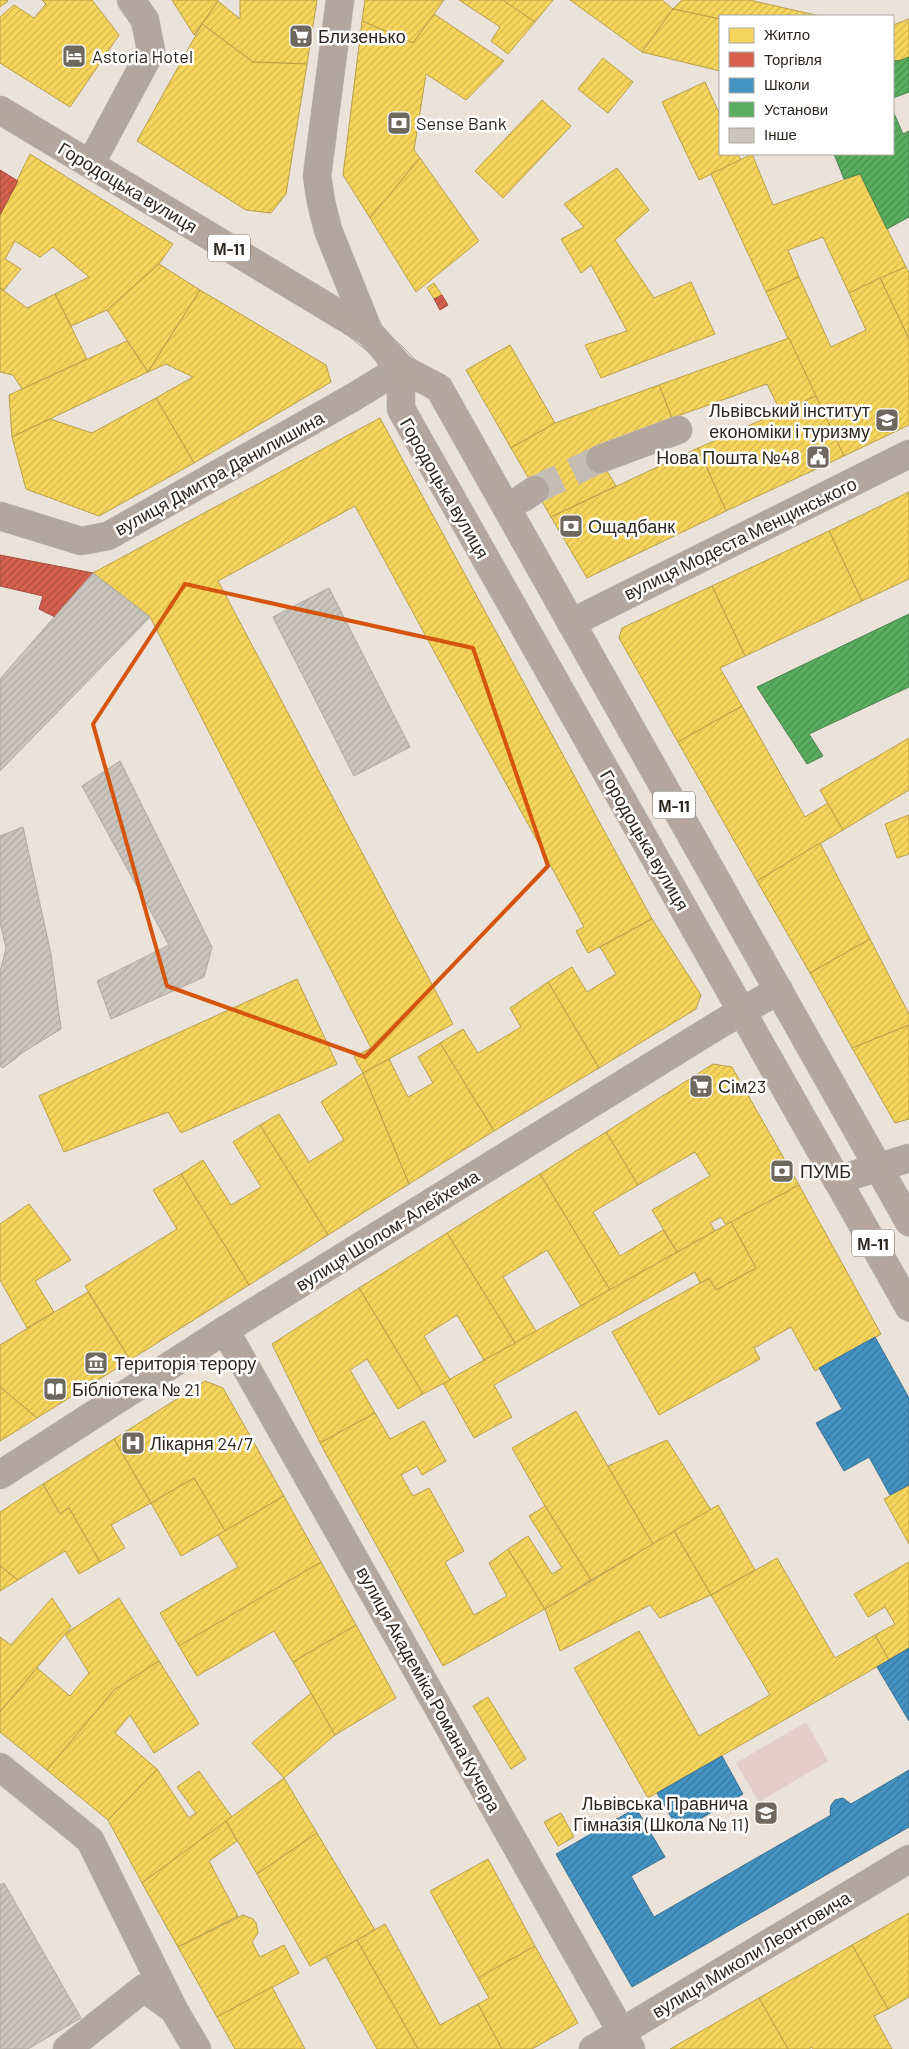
<svg xmlns="http://www.w3.org/2000/svg" width="909" height="2049" font-family="Barlow,sans-serif">
<style>
.pitch{fill:#e4cec7}
.homes{fill:url(#homes-hatch);stroke:#b9a04a}
.shops{fill:url(#shops-hatch);stroke:#a34f3f}
.schools{fill:url(#schools-hatch);stroke:#3c7292}
.public{fill:url(#public-hatch);stroke:#4c854d}
.building{fill:url(#building-hatch);stroke:#aea9a1}
.lines{fill:none;stroke-linecap:round;stroke-linejoin:round}
.minor-tunnel{stroke:#c5bcb4;stroke-width:28;stroke-dasharray:28 14;stroke-linecap:butt}
.minor-casing{stroke:#c7c0b9;stroke-width:29}
.major-casing{stroke:#c7c0b9;stroke-width:29}
.minor{stroke:#b3a69f;stroke-width:28}
.major{stroke:#b5a69e;stroke-width:28}
.tram{stroke:#aea49d;stroke-width:1}
.marked{fill:none;stroke:#d5540e;stroke-width:4;stroke-linejoin:round}
.labels{text-anchor:middle;dominant-baseline:central;stroke-width:5;stroke-linejoin:round;paint-order:stroke}
.shield{fill:#fff;stroke:#6b6762;stroke-width:1}
.shield-label{font-size:16px;font-weight:bold;fill:#2c261f}
.poi-label{font-size:18px;fill:#2c261f;stroke:#fff;text-anchor:start}
.street-label{font-size:18px;fill:#2c261f;stroke:#fff}
</style>
<defs>
<pattern id="homes-hatch" width="6" height="6" patternUnits="userSpaceOnUse" patternTransform="scale(1.25)"><rect width="6" height="6" fill="#f6d55c"/><path d="M-1 1l2-2M0 6l6-6M5 7l2-2" fill="none" stroke="#d3b750"/></pattern>
<pattern id="shops-hatch" width="6" height="6" patternUnits="userSpaceOnUse" patternTransform="scale(1.25)"><rect width="6" height="6" fill="#d6604d"/><path d="M-1 1l2-2M0 6l6-6M5 7l2-2" fill="none" stroke="#ae4f3f"/></pattern>
<pattern id="schools-hatch" width="6" height="6" patternUnits="userSpaceOnUse" patternTransform="scale(1.25)"><rect width="6" height="6" fill="#4393c3"/><path d="M-1 1l2-2M0 6l6-6M5 7l2-2" fill="none" stroke="#38789e"/></pattern>
<pattern id="public-hatch" width="6" height="6" patternUnits="userSpaceOnUse" patternTransform="scale(1.25)"><rect width="6" height="6" fill="#5aae61"/><path d="M-1 1l2-2M0 6l6-6M5 7l2-2" fill="none" stroke="#4b8d4f"/></pattern>
<pattern id="building-hatch" width="6" height="6" patternUnits="userSpaceOnUse" patternTransform="scale(1.25)"><rect width="6" height="6" fill="#cbc5be"/><path d="M-1 1l2-2M0 6l6-6M5 7l2-2" fill="none" stroke="#aea9a3"/></pattern>
</defs>
<rect width="100%" height="100%" fill="#ebe2d9"/>
<polygon class="pitch" points="806,1722 828,1761 759,1802 736,1763"/>
<g class="homes">
<polygon points="0,0 7,0 8,1 0,7"/>
<polygon points="42,0 92,0 119,35 70,107 0,63 0,17 14,5 34,18 46,4"/>
<polygon points="172,0 218,0 218,1 194,35"/>
<polygon points="240,0 317,0 307,64 253,62 202,24 218,1 240,19"/>
<polygon points="365,0 444,0 413,43 362,21"/>
<polygon points="459,0 503,0 535,22 508,54 491,41 500,27"/>
<polygon points="503,0 553,0 535,22"/>
<polygon points="570,0 662,0 673,9 642,52"/>
<polygon points="682,0 749,0 820,16 720,16 720,19 673,9"/>
<polygon points="673,9 720,19 720,71 642,52"/>
<polygon points="434,14 504,61 466,100 426,74 414,150 420,158 370,218 343,175 362,21 413,43"/>
<polygon points="909,19 909,57 899,61 893,60 893,25"/>
<polygon points="202,24 253,62 307,64 286,194 271,213 246,210 137,141"/>
<polygon points="603,58 633,82 608,113 578,89"/>
<polygon points="705,82 720,115 720,154 738,154 741,160 699,180 662,102"/>
<polygon points="542,100 571,126 503,198 475,171"/>
<polygon points="30,154 173,244 159,264 107,310 71,326 55,294 89,277 53,247 40,257 15,241 5,259 21,269 4,290 0,288 0,215"/>
<polygon points="752,154 773,205 860,174 906,267 849,293 823,237 788,250 799,277 766,292 711,174"/>
<polygon points="420,158 479,241 416,292 370,218"/>
<polygon points="617,168 649,210 615,240 654,298 691,282 715,334 601,378 585,345 627,331 591,265 581,273 561,239 584,227 564,204"/>
<polygon points="159,264 200,290 148,372 107,310"/>
<polygon points="906,267 909,273 909,339 880,278"/>
<polygon points="799,277 831,347 866,330 849,293 880,278 909,339 909,425 844,456 766,292"/>
<polygon points="434,283 442,295 434,299 427,288"/>
<polygon points="0,288 27,308 55,294 87,359 22,389 13,375 0,372"/>
<polygon points="200,290 326,365 331,382 194,463 156,398 193,377 166,364 148,372"/>
<polygon points="789,338 816,396 781,412 767,384 672,418 659,385"/>
<polygon points="127,341 148,372 12,437 9,395"/>
<polygon points="510,345 555,423 511,448 466,370"/>
<polygon points="659,385 672,418 593,448 616,486 551,517 511,448 555,423"/>
<polygon points="816,396 844,456 726,511 698,448"/>
<polygon points="156,398 194,463 99,516 26,489 12,437 50,419 92,433"/>
<polygon points="380,418 652,919 588,953 576,931 584,927 355,506 218,581 453,1024 363,1073 354,1057 371,1048 150,617 93,573"/>
<polygon points="698,448 726,511 587,578 551,517"/>
<polygon points="909,492 909,579 862,601 829,531"/>
<polygon points="829,531 862,601 745,656 712,586"/>
<polygon points="712,586 745,656 720,668 742,706 678,742 619,638 622,628"/>
<polygon points="742,706 805,817 828,803 843,830 757,881 678,742"/>
<polygon points="909,738 909,790 843,830 820,790"/>
<polygon points="909,815 909,854 897,858 885,824"/>
<polygon points="820,843 870,939 810,973 757,881"/>
<polygon points="652,919 701,995 696,1009 599,1068 548,982 572,967 587,992 616,974 600,947"/>
<polygon points="870,939 909,1014 909,1025 852,1048 810,973"/>
<polygon points="297,979 337,1064 181,1133 168,1112 64,1152 39,1096"/>
<polygon points="548,982 599,1068 494,1131 440,1043 463,1029 478,1053 521,1027 510,1008"/>
<polygon points="909,1025 909,1119 895,1123 852,1048"/>
<polygon points="440,1043 494,1131 409,1184 363,1073 389,1059 408,1097 433,1083 418,1057"/>
<polygon points="713,1064 732,1067 799,1185 726,1225 721,1217 710,1223 715,1231 677,1252 652,1210 710,1176 695,1152 638,1185 606,1132"/>
<polygon points="363,1073 409,1184 328,1235 260,1125 279,1114 309,1162 344,1140 321,1102"/>
<polygon points="260,1125 328,1235 249,1285 181,1174 203,1160 231,1205 261,1187 233,1142"/>
<polygon points="606,1132 638,1185 593,1212 620,1256 663,1230 677,1252 610,1290 540,1174"/>
<polygon points="181,1174 249,1285 130,1360 85,1286 177,1229 153,1190"/>
<polygon points="540,1174 610,1290 581,1306 547,1250 503,1277 536,1331 515,1343 447,1233"/>
<polygon points="799,1185 881,1334 815,1371 791,1327 754,1348 760,1359 659,1415 612,1332 709,1278 716,1290 756,1268 731,1222"/>
<polygon points="29,1204 71,1260 35,1281 54,1312 27,1328 0,1280 0,1224"/>
<polygon points="731,1222 756,1268 716,1290 709,1278 700,1283 695,1272 494,1385 512,1417 474,1438 443,1383"/>
<polygon points="447,1233 515,1343 484,1360 457,1315 424,1336 450,1380 423,1394 359,1288"/>
<polygon points="359,1288 423,1394 398,1409 367,1359 350,1370 375,1413 320,1443 272,1344"/>
<polygon points="88,1292 130,1360 37,1418 0,1387 0,1345"/>
<polygon points="205,1381 223,1388 284,1496 225,1531 194,1478 151,1503 114,1439"/>
<polygon points="0,1387 37,1418 0,1441"/>
<polygon points="576,1411 653,1544 591,1580 545,1506 512,1448"/>
<polygon points="375,1413 390,1439 424,1421 446,1461 422,1475 417,1466 401,1475 413,1496 429,1488 464,1551 445,1562 474,1615 507,1596 489,1563 508,1549 545,1609 443,1666 320,1443"/>
<polygon points="114,1439 151,1503 111,1525 125,1548 100,1562 69,1508 60,1514 43,1484"/>
<polygon points="667,1440 711,1510 653,1544 608,1466"/>
<polygon points="194,1478 225,1531 181,1556 151,1503"/>
<polygon points="43,1484 60,1514 69,1508 100,1562 79,1574 65,1551 18,1580 0,1566 0,1512"/>
<polygon points="909,1485 909,1544 884,1499"/>
<polygon points="284,1496 321,1562 179,1646 160,1613 238,1567 218,1535"/>
<polygon points="718,1505 755,1570 711,1595 674,1531"/>
<polygon points="545,1506 591,1580 545,1609 508,1549 528,1536 552,1574 562,1568 529,1516"/>
<polygon points="674,1531 711,1595 660,1618 650,1605 560,1651 545,1609"/>
<polygon points="777,1558 835,1658 875,1635 889,1660 648,1798 574,1668 639,1631 699,1736 770,1695 711,1595"/>
<polygon points="321,1562 356,1625 293,1662 274,1631 197,1676 179,1646"/>
<polygon points="909,1562 909,1648 889,1660 875,1635 895,1624 885,1607 868,1617 854,1594"/>
<polygon points="0,1566 18,1580 0,1591"/>
<polygon points="52,1598 71,1627 0,1712 0,1637 11,1645"/>
<polygon points="119,1598 159,1661 114,1690 47,1770 0,1732 0,1712 37,1668 70,1696 89,1673 65,1634"/>
<polygon points="356,1625 396,1698 335,1735 293,1662"/>
<polygon points="159,1661 199,1724 154,1753 130,1715 115,1733 157,1769 108,1820 47,1770 114,1690"/>
<polygon points="311,1693 335,1735 284,1778 252,1743"/>
<polygon points="488,1697 526,1759 511,1769 473,1706"/>
<polygon points="157,1769 189,1818 196,1813 177,1787 199,1771 232,1817 142,1883 108,1820"/>
<polygon points="284,1778 317,1833 257,1874 226,1821"/>
<polygon points="561,1813 574,1837 558,1846 544,1822"/>
<polygon points="226,1821 237,1841 209,1861 238,1916 178,1947 142,1883"/>
<polygon points="317,1833 375,1930 310,1966 257,1874"/>
<polygon points="488,1859 535,1946 478,1978 430,1891"/>
<polygon points="909,1913 909,1997 888,2009 852,1945"/>
<polygon points="243,1915 253,1919 256,1923 258,1933 252,1942 260,1957 284,1945 299,1973 217,2017 178,1947"/>
<polygon points="385,1924 440,2025 478,2004 502,2049 418,2049 357,1940"/>
<polygon points="357,1940 418,2049 377,2049 326,1957"/>
<polygon points="852,1945 888,2009 874,2016 892,2049 813,2049 812,2047 809,2049 788,2049 759,1998"/>
<polygon points="535,1946 578,2023 532,2049 502,2049 478,2004 489,1998 478,1978"/>
<polygon points="272,1987 305,2049 235,2049 217,2017"/>
<polygon points="759,1998 788,2049 670,2049"/>
</g>
<g class="shops">
<polygon points="0,170 18,181 0,215"/>
<polygon points="442,295 448,305 440,310 434,299"/>
<polygon points="0,555 93,573 55,617 39,609 43,596 0,586"/>
</g>
<g class="schools">
<polygon points="875,1337 909,1398 909,1485 890,1495 869,1457 844,1471 816,1423 842,1409 819,1368"/>
<polygon points="909,1648 909,1721 877,1667"/>
<polygon points="722,1756 743,1794 688,1826 683,1817 674,1822 657,1793"/>
<polygon points="909,1770 909,1827 632,1987 556,1854 636,1808 665,1857 631,1876 654,1917 831,1815 830,1812 831,1805 835,1800 843,1798 851,1804"/>
</g>
<g class="public">
<polygon points="909,57 909,92 893,98 893,60 899,61"/>
<polygon points="893,111 903,134 909,131 909,217 887,229 860,174 844,179 834,154 893,154"/>
<polygon points="909,614 909,687 809,734 823,756 807,764 757,687"/>
</g>
<g class="building">
<polygon points="93,573 150,617 0,771 0,679"/>
<polygon points="329,588 410,747 354,776 273,617"/>
<polygon points="120,761 212,947 204,977 111,1019 97,981 169,945 82,786"/>
<polygon points="23,827 51,954 61,1029 25,1051 3,1068 0,1066 0,972 6,948 0,922 0,836"/>
<polygon points="4,1883 81,2018 28,2049 0,2049 0,1885"/>
</g>
<g class="lines">
<polyline class="minor-tunnel" points="535,490 600,459"/>
<g class="minor-casing">
<g id="minor">
<polyline points="340,0 317,176 321,202 328,230 369,332"/>
<polyline points="91,163 151,51 145,20 131,0"/>
<polyline points="600,459 678,430"/>
<polyline points="523,498 535,490"/>
<polyline points="0,516 81,541 108,536 352,398 401,368"/>
<polyline points="571,623 909,454"/>
<polyline points="837,1180 909,1158"/>
<polyline points="225,1330 631,2049"/>
<polyline points="0,1475 225,1330 720,1024 779,990"/>
<polyline points="0,1767 90,1840 174,2010 197,2049"/>
<polyline points="67,2049 144,1988 173,2009"/>
<polyline points="593,2049 909,1859"/>
</g>
</g>
<g class="major-casing">
<g id="major">
<polyline points="0,110 369,332 401,368 439,388 909,1222"/>
<polyline points="401,368 401,409 909,1307"/>
</g>
</g>
<use href="#minor" class="minor"/>
<use href="#major" class="major"/>
<g class="tram">
<polyline points="0,100 378,325 403,347 425,370 909,1233"/>
<polyline points="0,124 341,330 371,354 406,406 749,1008 830,1182 909,1322"/>
</g>
</g>
<path class="marked" d="M185,584L473,648L548,866L365,1057L167,986L93,724Z"/>
<defs>
<g id="supermarket-square" transform="scale(1.25)"><rect x="-9" y="-9" width="18" height="18" rx="4" fill="#6f6860" stroke="#fff"/><path d="M-6-5.5h2.5l.6 2H6L4.5 2H-2.5L-4.4-4H-6ZM-1.5 3.2a1.3 1.3 0 1 0 .1 0ZM3 3.2a1.3 1.3 0 1 0 .1 0Z" fill="#fff"/></g>
<g id="hotel-square" transform="scale(1.25)"><rect x="-9" y="-9" width="18" height="18" rx="4" fill="#6f6860" stroke="#fff"/><path d="M-6-4.5h1.5V1H6V5H4.5V3h-9V5H-6ZM-4 0a1.8 1.8 0 1 1 3.6 0ZM.5 0V-2.5h3Q6-2.5 6 0Z" fill="#fff"/></g>
<g id="bank-square" transform="scale(1.25)"><rect x="-9" y="-9" width="18" height="18" rx="4" fill="#6f6860" stroke="#fff"/><path d="M-6-4H6V4H-6ZM0-2.3a2.3 2.3 0 1 0 0 4.6a2.3 2.3 0 1 0 0-4.6Z" fill="#fff"/></g>
<g id="university-square" transform="scale(1.25)"><rect x="-9" y="-9" width="18" height="18" rx="4" fill="#6f6860" stroke="#fff"/><path d="M0-5L7-2L0 1L-7-2ZM-4 1L0 2.5L4 1V4Q0 6-4 4Z" fill="#fff"/></g>
<g id="civic-square" transform="scale(1.25)"><rect x="-9" y="-9" width="18" height="18" rx="4" fill="#6f6860" stroke="#fff"/><path d="M-.6-6.5H3V-4.5H.6V-3L4-1V1h2V6H-6V1h2V-1L-.6-3ZM-1.2 2.5V6h2.4V2.5Z" fill="#fff"/></g>
<g id="museum-square" transform="scale(1.25)"><rect x="-9" y="-9" width="18" height="18" rx="4" fill="#6f6860" stroke="#fff"/><path d="M0-6L6-3V-2H-6V-3ZM-5-1h2V3h-2ZM-1-1h2V3h-2ZM3-1h2V3H3ZM-6 4H6V6H-6Z" fill="#fff"/></g>
<g id="library-square" transform="scale(1.25)"><rect x="-9" y="-9" width="18" height="18" rx="4" fill="#6f6860" stroke="#fff"/><path d="M-6-4Q-3-5.5-.7-3.5V5Q-3 3-6 4ZM6-4Q3-5.5 .7-3.5V5Q3 3 6 4Z" fill="#fff"/></g>
<g id="hospital-square" transform="scale(1.25)"><rect x="-9" y="-9" width="18" height="18" rx="4" fill="#6f6860" stroke="#fff"/><path d="M-5-5h3v3.5h4V-5h3V5h-3V1.5h-4V5h-3Z" fill="#fff"/></g>
<g id="school-square" transform="scale(1.25)"><rect x="-9" y="-9" width="18" height="18" rx="4" fill="#6f6860" stroke="#fff"/><path d="M0-5L7-2L0 1L-7-2ZM-4 1L0 2.5L4 1V4Q0 6-4 4Z" fill="#fff"/></g>
</defs>
<g fill-rule="evenodd">
<use href="#supermarket-square" x="301" y="36"/>
<use href="#hotel-square" x="74" y="56"/>
<use href="#bank-square" x="399" y="123"/>
<use href="#university-square" x="887" y="420"/>
<use href="#civic-square" x="818" y="457"/>
<use href="#bank-square" x="571" y="526"/>
<use href="#supermarket-square" x="701" y="1086"/>
<use href="#bank-square" x="782" y="1171"/>
<use href="#museum-square" x="96" y="1363"/>
<use href="#library-square" x="55" y="1389"/>
<use href="#hospital-square" x="133" y="1443"/>
<use href="#school-square" x="766" y="1813"/>
</g>
<g class="labels">
<g class="shield">
<rect x="208" y="234.5" width="42" height="27" rx="4"/>
<rect x="653" y="791.5" width="42" height="27" rx="4"/>
<rect x="852" y="1229.5" width="42" height="27" rx="4"/>
</g>
<g class="shield-label">
<text x="229" y="248">М-11</text>
<text x="674" y="805">М-11</text>
<text x="873" y="1243">М-11</text>
</g>
<g class="poi-label">
<text x="318" y="36">Близенько</text>
<text x="92" y="56">Astoria Hotel</text>
<text x="416" y="123">Sense Bank</text>
<text x="870" y="410" text-anchor="end">Львівський інститут<tspan x="870" dy="21">економіки і туризму</tspan></text>
<text x="800" y="457" text-anchor="end">Нова Пошта №48</text>
<text x="588" y="526">Ощадбанк</text>
<text x="718" y="1086">Сім23</text>
<text x="800" y="1171">ПУМБ</text>
<text x="114" y="1363">Територія терору</text>
<text x="72" y="1389">Бібліотека № 21</text>
<text x="150" y="1443">Лікарня 24/7</text>
<text x="748" y="1803" text-anchor="end">Львівська Правнича<tspan x="748" dy="21">Гімназія (Школа № 11)</tspan></text>
</g>
<g class="street-label">
<text transform="translate(128 187) rotate(31)">Городоцька вулиця</text>
<text transform="translate(219 473) rotate(-29)">вулиця Дмитра Данилишина</text>
<text transform="translate(445 488) rotate(60)">Городоцька вулиця</text>
<text transform="translate(740 538) rotate(-26)">вулиця Модеста Менцинського</text>
<text transform="translate(645 840) rotate(60)">Городоцька вулиця</text>
<text transform="translate(387 1230) rotate(-32)">вулиця Шолом-Алейхема</text>
<text transform="translate(429 1689) rotate(61)">вулиця Академіка Романа Кучера</text>
<text transform="translate(751 1954) rotate(-31)">вулиця Миколи Леонтовича</text>
</g>
</g>
<rect x="719" y="15" width="175" height="140" fill="#ffffff" stroke="#aba8a5"/>
<rect x="729" y="28" width="25" height="15" fill="#f6d55c" stroke="#aba8a5"/>
<text x="764" y="40" font-size="15" fill="#2c261f">Житло</text>
<rect x="729" y="52" width="25" height="15" fill="#d6604d" stroke="#aba8a5"/>
<text x="764" y="65" font-size="15" fill="#2c261f">Торгівля</text>
<rect x="729" y="78" width="25" height="15" fill="#4393c3" stroke="#aba8a5"/>
<text x="764" y="90" font-size="15" fill="#2c261f">Школи</text>
<rect x="729" y="102" width="25" height="15" fill="#5aae61" stroke="#aba8a5"/>
<text x="764" y="115" font-size="15" fill="#2c261f">Установи</text>
<rect x="729" y="128" width="25" height="15" fill="#cbc5be" stroke="#aba8a5"/>
<text x="764" y="140" font-size="15" fill="#2c261f">Інше</text>
</svg>
